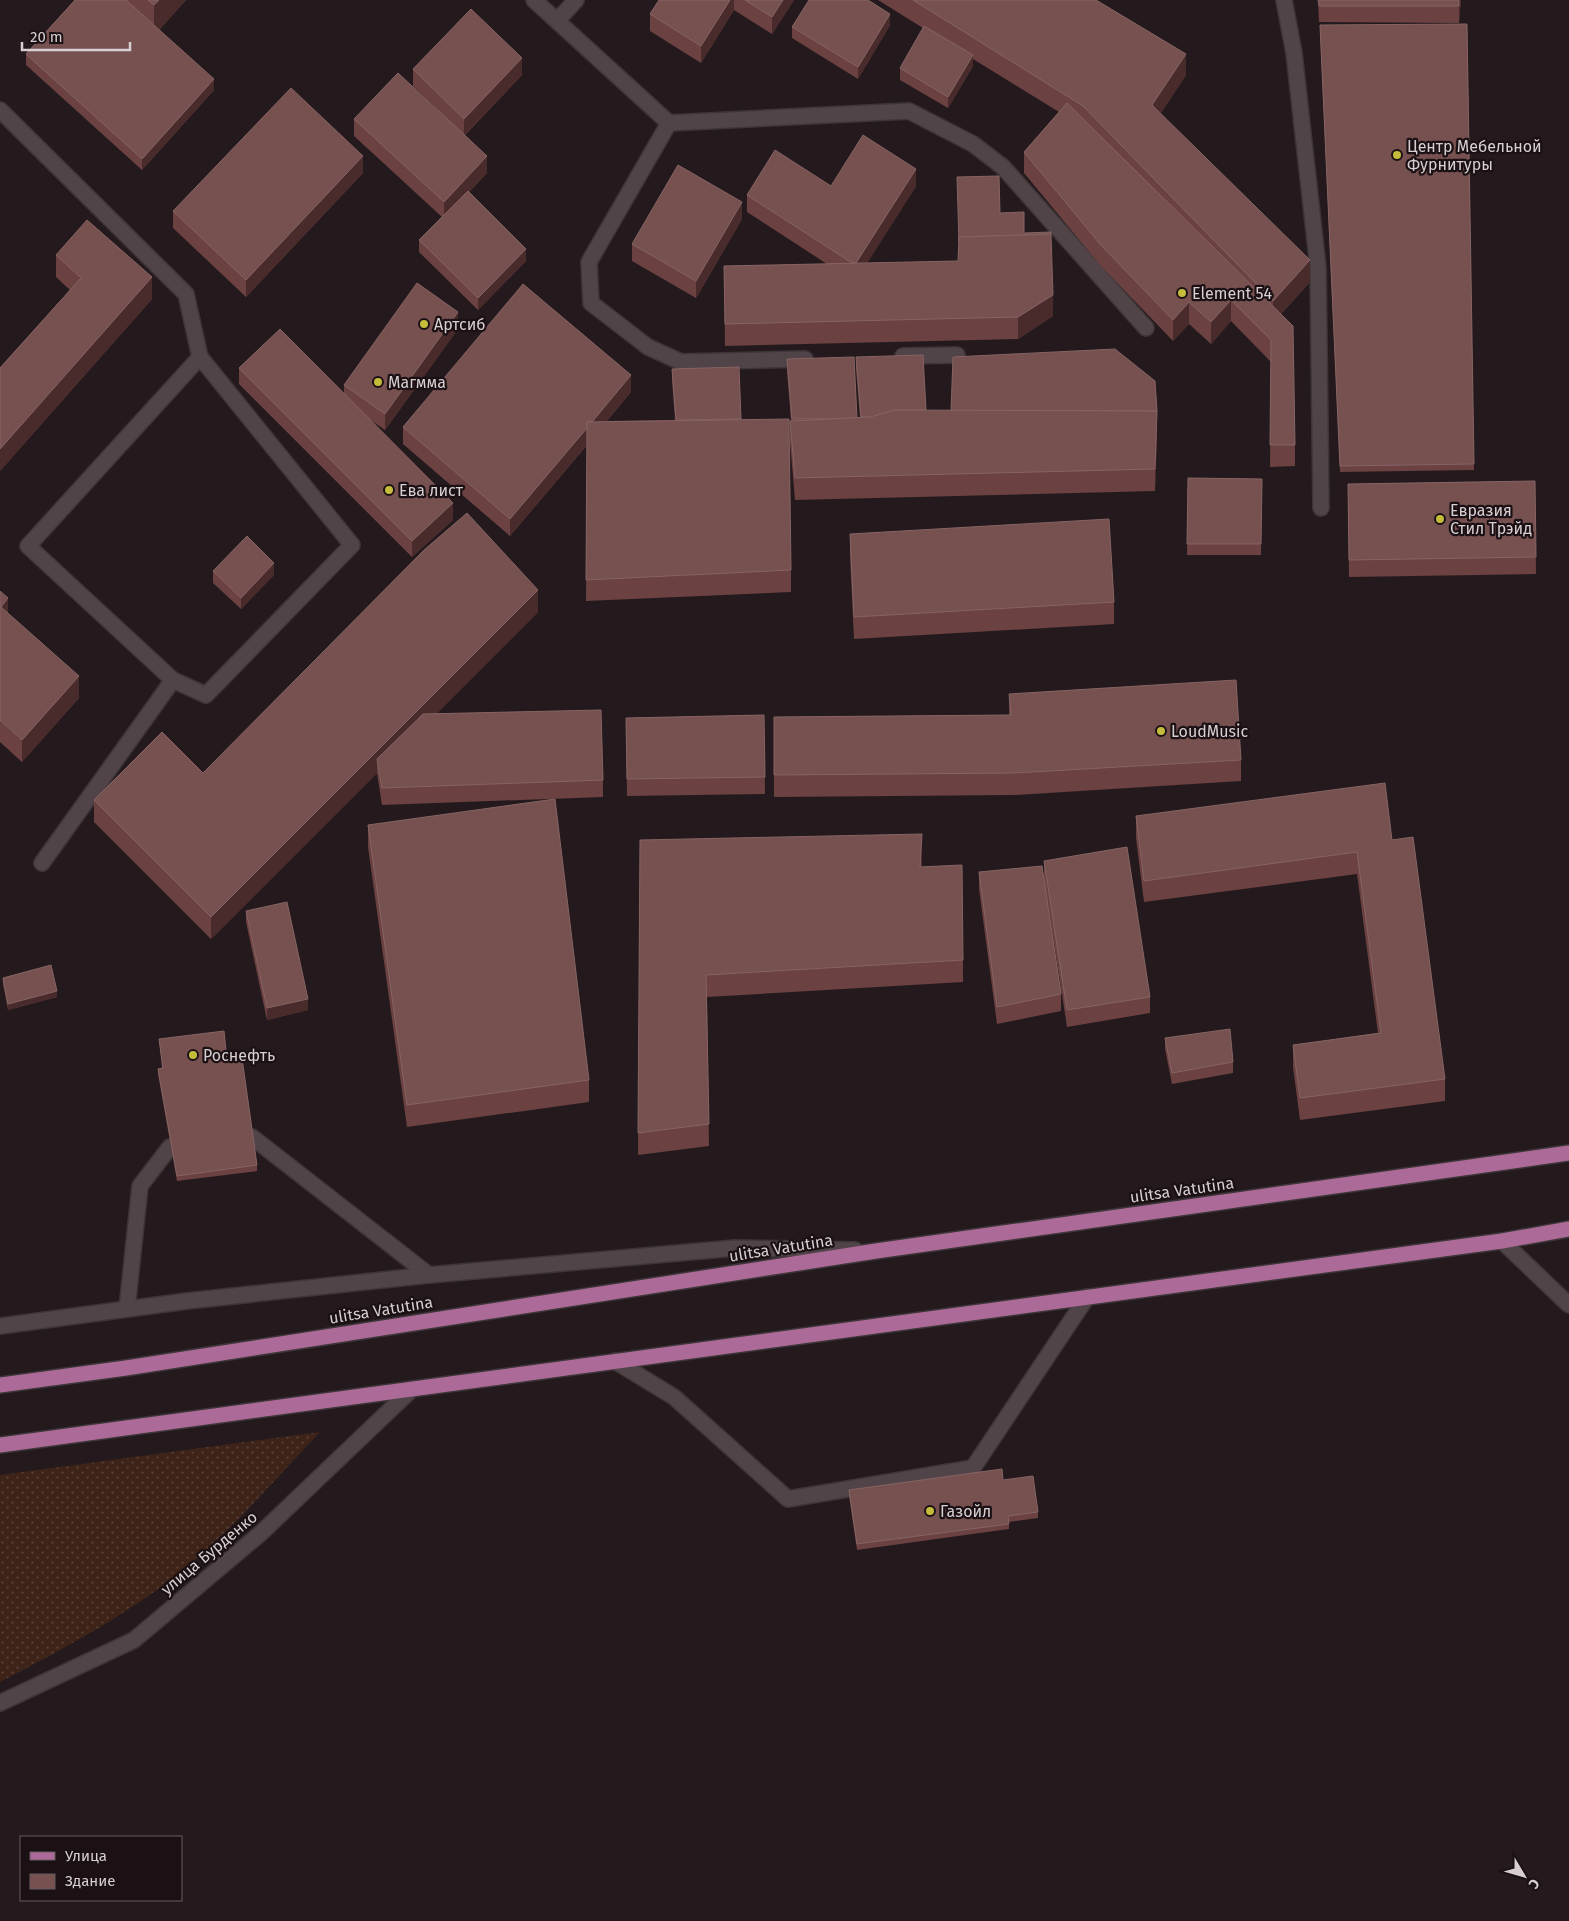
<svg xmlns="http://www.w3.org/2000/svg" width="1569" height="1921" font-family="'Fira Sans',sans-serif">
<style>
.grass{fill:url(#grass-dots)}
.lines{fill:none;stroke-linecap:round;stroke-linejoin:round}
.lane-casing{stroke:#3d3537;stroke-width:18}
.secondary-casing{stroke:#3d3537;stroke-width:18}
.primary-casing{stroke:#3d3537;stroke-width:18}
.lane{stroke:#514448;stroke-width:15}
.secondary{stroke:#514448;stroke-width:15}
.primary{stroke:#ab6a97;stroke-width:15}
.wall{fill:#6b4141}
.shaded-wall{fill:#4a2b2c}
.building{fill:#775050;stroke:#866464}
.poi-dot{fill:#c6bc3c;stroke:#1b1114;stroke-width:2}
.labels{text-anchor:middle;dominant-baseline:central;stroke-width:4.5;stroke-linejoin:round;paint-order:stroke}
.poi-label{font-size:16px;fill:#d7cfd1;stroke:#1b1114;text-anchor:start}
.street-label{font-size:16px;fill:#d7cfd1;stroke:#1b1114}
</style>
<defs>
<pattern id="grass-dots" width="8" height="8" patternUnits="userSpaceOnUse" patternTransform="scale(1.25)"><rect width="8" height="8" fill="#3e2318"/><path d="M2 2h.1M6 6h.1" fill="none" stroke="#594239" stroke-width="1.8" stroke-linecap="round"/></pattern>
</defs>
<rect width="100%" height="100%" fill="#241a1d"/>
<path class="grass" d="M320,1432C282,1472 245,1515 204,1552C144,1606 71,1645 0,1682V1475Z"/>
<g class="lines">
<g class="lane-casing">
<g id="lane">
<polyline points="534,0 669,123 589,262 591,303 648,347 681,362 805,359"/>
<polyline points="1284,0 1294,53 1318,267 1321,508"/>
<polyline points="557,21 576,0"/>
<polyline points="0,110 186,294 200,357 28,546 173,680 42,863"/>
<polyline points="669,123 909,111 973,144 1003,167 1146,328"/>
<polyline points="903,356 957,355"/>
<polyline points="173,680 206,695 352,545 200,357"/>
<polyline points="233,1139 252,1137 429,1275"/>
<polyline points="1502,1241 1569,1305"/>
<polyline points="127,1309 140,1186 170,1147 190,1144"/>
<polyline points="615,1361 674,1397 788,1499 973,1468 1087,1297"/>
</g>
</g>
<g class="secondary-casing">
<g id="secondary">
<polyline points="0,1326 187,1301 429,1275 735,1248 855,1250"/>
<polyline points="0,1703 134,1640 261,1533 412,1389"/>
</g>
</g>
<g class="primary-casing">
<g id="primary">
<polyline points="0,1385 126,1368 876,1251 1569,1153"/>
<polyline points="0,1445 1502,1241 1569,1229"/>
</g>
</g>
<use href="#lane" class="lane"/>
<use href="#secondary" class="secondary"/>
<use href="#primary" class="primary"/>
</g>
<g class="wall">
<polygon points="75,0 186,0 159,30 214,90 142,170 26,65 26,54"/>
<polygon points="659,0 794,0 772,34 734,10 701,63 650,31 650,14"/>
<polygon points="878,0 1096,0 1186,75 1160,114 1310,282 1281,314 1295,445 1295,466 1270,467 1271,362 1231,321 1211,344 1189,324 1173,341 1100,265 1024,173 1024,152 1059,112 973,59 973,66 948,108 900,80 900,68 923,28"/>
<polygon points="1318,0 1461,0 1459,23 1319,22"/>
<polygon points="1467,24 1474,470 1340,472 1320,31"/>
<polygon points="890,25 858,79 792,38 792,27"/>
<polygon points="413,69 522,75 465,135 487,173 469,192 526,261 478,310 419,252 419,240 442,217 354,136 354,119 439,111 413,86"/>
<polygon points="363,173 246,297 173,228 173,211"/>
<polygon points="831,186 916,186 867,263 958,261 1000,213 1024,233 1053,316 1018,339 725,346 724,266 827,264 747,212 747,195"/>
<polygon points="742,219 696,298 632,261 632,244"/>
<polygon points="56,255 152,299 0,471 0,368 70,290 56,277"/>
<polygon points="458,329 385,430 369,419 453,520 412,557 239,384 239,368 344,394 344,385"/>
<polygon points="856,357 926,410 1157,433 1155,491 795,500 790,443 790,421 791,421 787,371 787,359 857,418 860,418 856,369"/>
<polygon points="672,369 741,419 791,570 791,592 586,601 587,445 510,536 403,444 403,427 631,392 607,421 675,420 672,380"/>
<polygon points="1188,478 1262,479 1261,555 1187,555"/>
<polygon points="1535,481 1536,574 1349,577 1348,484"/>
<polygon points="850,534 1114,602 1114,624 854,639 850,556"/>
<polygon points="213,571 274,575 241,609 213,583"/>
<polygon points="0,591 8,614 79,698 22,762 0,742"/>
<polygon points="538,612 437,713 603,780 603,797 382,805 377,773 211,939 94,822 94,800 203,773"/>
<polygon points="1009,694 1241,760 1241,781 1014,795 774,797 774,717 1009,715"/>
<polygon points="764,715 765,794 627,796 626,718"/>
<polygon points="1136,816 1392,840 1445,1079 1445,1101 1300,1120 1293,1067 1293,1045 1378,1033 1357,874 1144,902 1136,838"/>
<polygon points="368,825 589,1080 589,1102 407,1127 368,847"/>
<polygon points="640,840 922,855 922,867 963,960 963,982 707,997 709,1146 638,1155"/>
<polygon points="1044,861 1150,997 1150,1013 1067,1027 1047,897 1061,994 1061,1011 997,1024 979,889 979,872 1044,876"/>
<polygon points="246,911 308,1010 267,1020 246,922"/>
<polygon points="3,978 57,997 8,1010 3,984"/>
<polygon points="1165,1038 1233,1062 1233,1073 1172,1084 1165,1049"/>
<polygon points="159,1039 227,1060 257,1165 257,1171 177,1181 158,1074 158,1069 162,1068"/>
<polygon points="1003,1480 1038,1512 1038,1518 1009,1522 1009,1529 857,1550 849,1496 849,1490"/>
</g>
<g class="shaded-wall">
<polygon points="159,0 186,0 154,36 154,5"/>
<polygon points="730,0 734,0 734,10 701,63 701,46"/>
<polygon points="783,0 794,0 772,34 772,17"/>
<polygon points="1459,0 1461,0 1459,23"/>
<polygon points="890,14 890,25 858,79 858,67"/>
<polygon points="1186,54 1186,75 1152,127 1152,105"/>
<polygon points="973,55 973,66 948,108 948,97"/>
<polygon points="522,58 522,75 464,135 464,119"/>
<polygon points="214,79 214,90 142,170 142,159"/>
<polygon points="363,156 363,173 246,297 246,280"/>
<polygon points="487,156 487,173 444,219 444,202"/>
<polygon points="916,169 916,186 855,282 855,265"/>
<polygon points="742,202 742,219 696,298 696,281"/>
<polygon points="526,249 526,261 478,310 478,298"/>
<polygon points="1310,260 1310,282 1273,323 1273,301"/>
<polygon points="152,277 152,299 0,471 0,449"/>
<polygon points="1053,295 1053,316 1018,339 1018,317"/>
<polygon points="1231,300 1231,321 1211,344 1211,322"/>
<polygon points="1189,302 1189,324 1173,341 1173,320"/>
<polygon points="458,312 458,329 385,430 385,414"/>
<polygon points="631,375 631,392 510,536 510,519"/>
<polygon points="1157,411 1157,433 1155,491 1155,469"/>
<polygon points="453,503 453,520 412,557 412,541"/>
<polygon points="274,563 274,575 241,609 241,598"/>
<polygon points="538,590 538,612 379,771 377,759 377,773 211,939 211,917"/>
<polygon points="8,598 8,620 1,607"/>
<polygon points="79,676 79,698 22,762 22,740"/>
<polygon points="922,834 922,855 920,889 920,867"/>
<polygon points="57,991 57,997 8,1010 8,1004"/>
<polygon points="308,999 308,1010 267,1020 267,1008"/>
</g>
<g class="building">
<polygon points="75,0 126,0 214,79 142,159 26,54"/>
<polygon points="148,0 159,0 154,5"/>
<polygon points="659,0 730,0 701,46 650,14"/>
<polygon points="745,0 783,0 772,17"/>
<polygon points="809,0 868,0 890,14 858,67 792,27"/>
<polygon points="913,0 1096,0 1186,54 1152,105 1310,260 1273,301 1083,106"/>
<polygon points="1318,0 1459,0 1459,6 1319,6"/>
<polygon points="471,9 522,58 464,119 413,69"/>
<polygon points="1467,24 1474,464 1340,466 1320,25"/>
<polygon points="924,26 973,55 948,97 900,68"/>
<polygon points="398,73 487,156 444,202 354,119"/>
<polygon points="291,88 363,156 246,280 173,211"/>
<polygon points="1067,103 1293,326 1295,445 1270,445 1271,340 1231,300 1211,322 1189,302 1173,320 1100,244 1024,152"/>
<polygon points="863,135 916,169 856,263 852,263 747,195 775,150 831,186"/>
<polygon points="678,165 742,202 696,281 632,244"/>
<polygon points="999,176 1000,213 1024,212 1024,233 1051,232 1051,234 959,237 959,242 957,177"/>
<polygon points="468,191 526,249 478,298 419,240"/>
<polygon points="87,220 152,277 0,449 0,368 81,278 56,255"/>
<polygon points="1051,234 1053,295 1018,317 725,324 724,266 958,261 959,237"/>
<polygon points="417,283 458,312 385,414 344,385"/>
<polygon points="523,284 631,375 592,422 587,422 587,428 510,519 403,427"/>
<polygon points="280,329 453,503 412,541 239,368"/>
<polygon points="1115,349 1155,381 1157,411 951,411 953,357"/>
<polygon points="923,355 926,410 895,410 872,417 861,417 856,357"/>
<polygon points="854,357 857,418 830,419 792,419 787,359"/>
<polygon points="739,367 741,419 676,420 672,369"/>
<polygon points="895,410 1157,411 1155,469 795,478 790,421 870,417"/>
<polygon points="789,419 791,570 586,580 587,422"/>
<polygon points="1188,478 1262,479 1261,544 1187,544"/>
<polygon points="1535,481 1536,557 1349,560 1348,484"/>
<polygon points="467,513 538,590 211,917 94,800 162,732 203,773 424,550"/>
<polygon points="1109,519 1114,602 854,617 850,534"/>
<polygon points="247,536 274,563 241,598 213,571"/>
<polygon points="0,591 8,598 1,607 79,676 22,740 0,720"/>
<polygon points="1236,680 1241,760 1014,773 774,775 774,717 1011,715 1009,694"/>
<polygon points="601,710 603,780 382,788 377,759 423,714"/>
<polygon points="764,715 765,777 627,779 626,718"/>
<polygon points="1385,783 1392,840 1413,837 1445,1079 1300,1098 1293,1045 1381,1033 1357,852 1144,881 1136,816"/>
<polygon points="555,799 589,1080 407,1105 368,825"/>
<polygon points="922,834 920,867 962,865 963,960 706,975 709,1124 638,1133 640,840"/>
<polygon points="1127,847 1150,997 1067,1010 1044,861"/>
<polygon points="1042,866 1061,994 997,1007 979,872"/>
<polygon points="287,902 308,999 267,1008 246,911"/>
<polygon points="51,965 57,991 8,1004 3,978"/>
<polygon points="1230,1029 1233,1062 1172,1073 1165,1038"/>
<polygon points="224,1031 227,1060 242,1058 257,1165 177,1176 158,1069 163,1068 159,1039"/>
<polygon points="1002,1469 1003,1480 1033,1476 1038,1512 1008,1516 1009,1524 857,1544 849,1490"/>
</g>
<g class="poi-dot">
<circle cx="1397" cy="155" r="5"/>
<circle cx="1182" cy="293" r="5"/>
<circle cx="424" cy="324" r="5"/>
<circle cx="378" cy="382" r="5"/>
<circle cx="389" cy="490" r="5"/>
<circle cx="1440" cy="519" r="5"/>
<circle cx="1161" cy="731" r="5"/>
<circle cx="193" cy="1055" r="5"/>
<circle cx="930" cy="1511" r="5"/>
</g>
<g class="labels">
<g class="poi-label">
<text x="1407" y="146">Центр Мебельной<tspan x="1407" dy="18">Фурнитуры</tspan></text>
<text x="1192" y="293">Element 54</text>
<text x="434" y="324">Артсиб</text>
<text x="388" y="382">Магмма</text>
<text x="399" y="490">Ева лист</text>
<text x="1450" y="510">Евразия<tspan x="1450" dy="18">Стил Трэйд</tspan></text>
<text x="1171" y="731">LoudMusic</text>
<text x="203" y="1055">Роснефть</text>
<text x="940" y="1511">Газойл</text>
</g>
<g class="street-label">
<text transform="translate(1182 1190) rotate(-8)">ulitsa Vatutina</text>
<text transform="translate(781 1248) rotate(-9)">ulitsa Vatutina</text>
<text transform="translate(381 1310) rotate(-9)">ulitsa Vatutina</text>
<text transform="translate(209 1553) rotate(-40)">улица Бурденко</text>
</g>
</g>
<rect x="20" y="1836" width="162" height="65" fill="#1b1114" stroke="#665d60"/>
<rect x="30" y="1852" width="25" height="8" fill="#ab6a97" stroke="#665d60"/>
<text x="65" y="1861" font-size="15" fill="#d7cfd1">Улица</text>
<rect x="30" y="1874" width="25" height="15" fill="#775050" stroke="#665d60"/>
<text x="65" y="1886" font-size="15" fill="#d7cfd1">Здание</text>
<g transform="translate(1524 1876) rotate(128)" stroke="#1b1114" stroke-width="4" paint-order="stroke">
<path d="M0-4L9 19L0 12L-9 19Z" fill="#d7cfd1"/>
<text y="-8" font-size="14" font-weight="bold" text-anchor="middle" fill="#d7cfd1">С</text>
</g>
<path d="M22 42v8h108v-8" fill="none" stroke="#d7cfd1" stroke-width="2.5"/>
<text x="30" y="42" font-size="15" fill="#d7cfd1" stroke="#1b1114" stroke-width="4" paint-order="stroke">20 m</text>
</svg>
